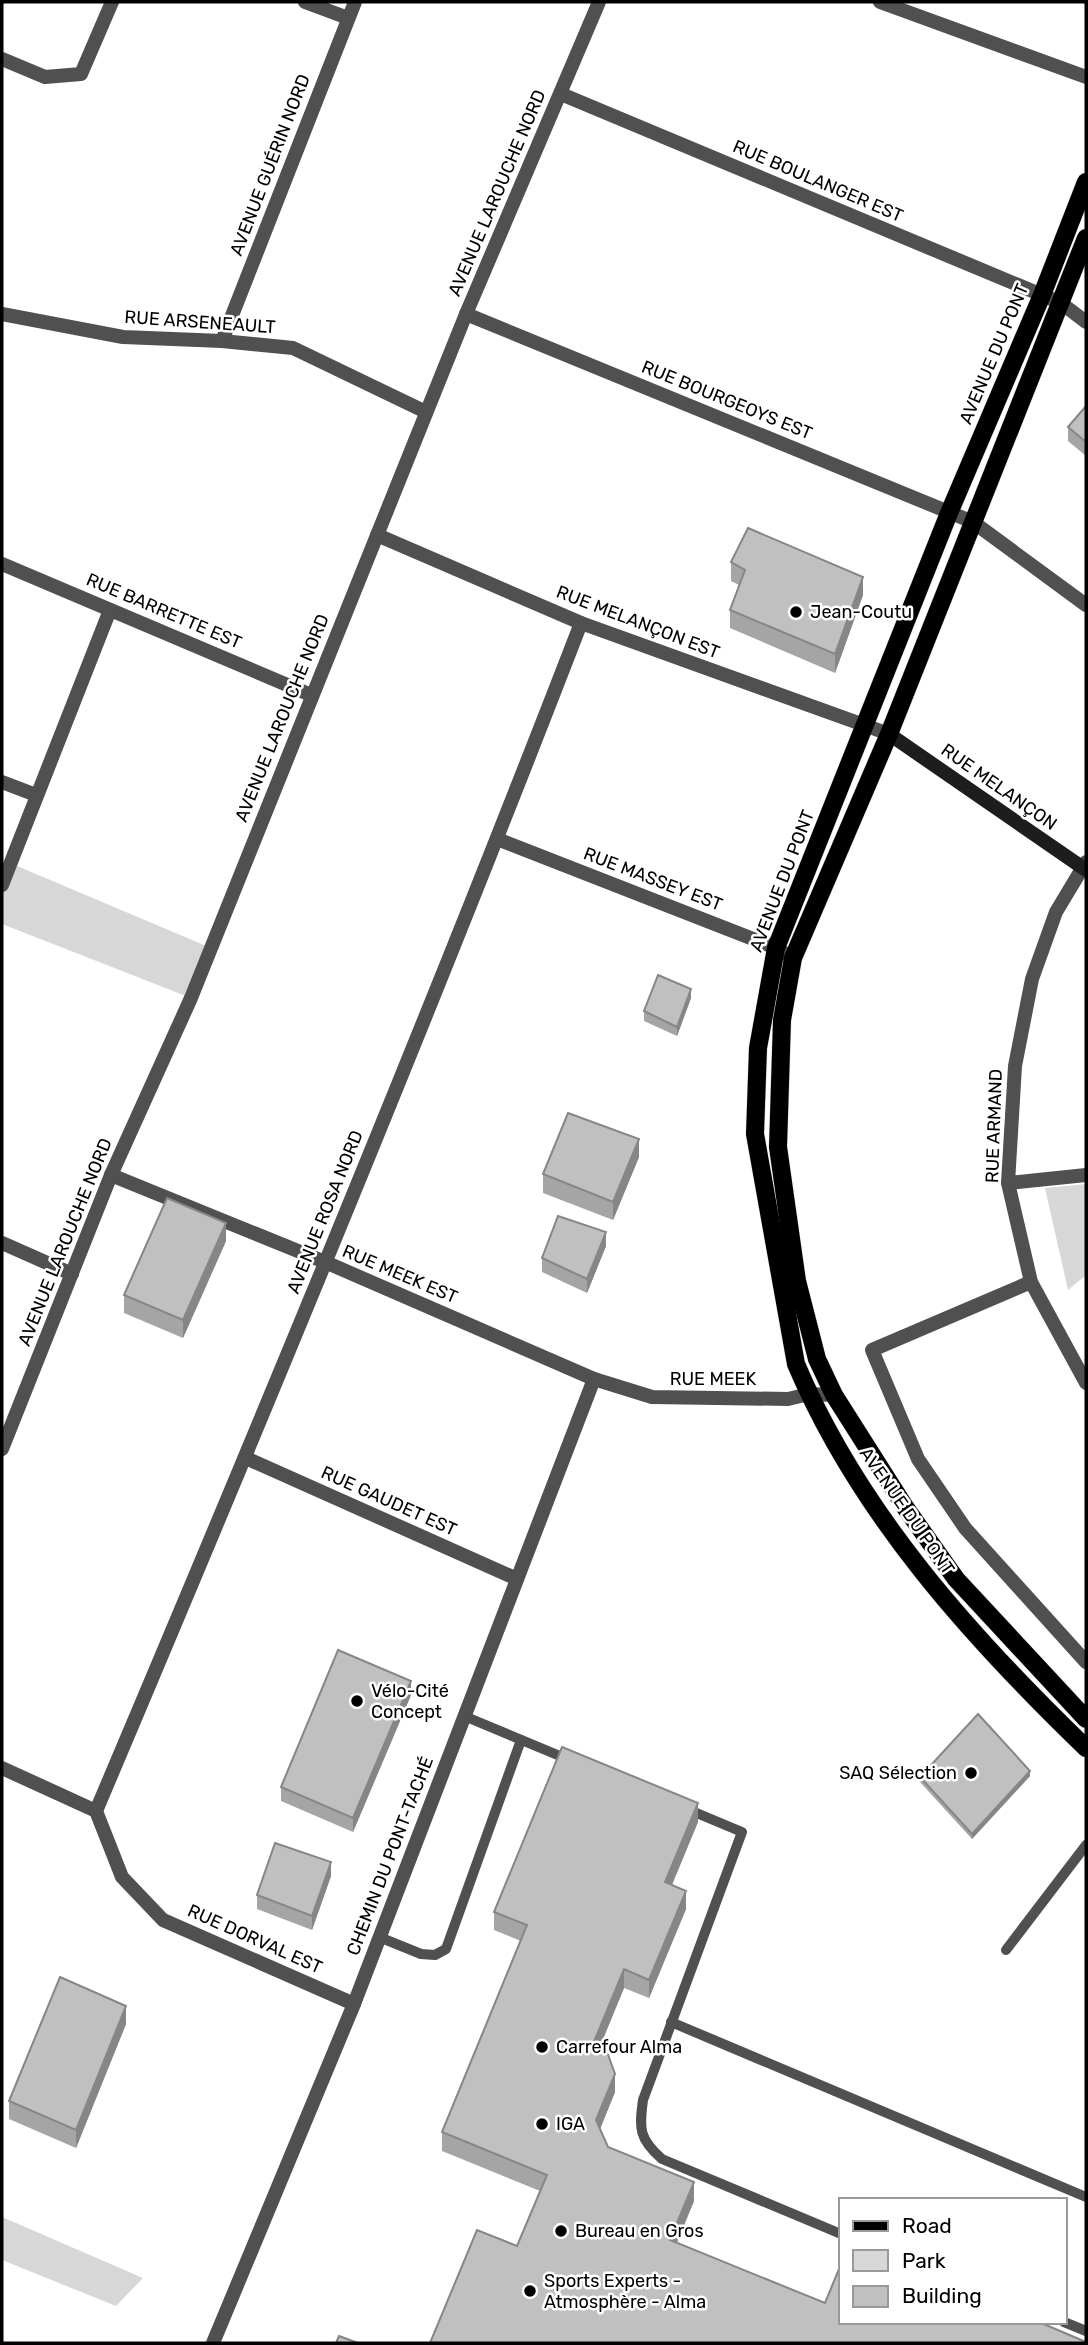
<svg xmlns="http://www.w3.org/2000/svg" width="1088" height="2345" font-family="Rubik,sans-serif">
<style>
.green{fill:#d7d7d7}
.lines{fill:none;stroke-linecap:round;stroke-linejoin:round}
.primary-casing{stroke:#dbdbdb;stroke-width:19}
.lane{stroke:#505050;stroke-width:10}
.street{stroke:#505050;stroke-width:14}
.secondary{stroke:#1d1d1d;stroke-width:14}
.primary{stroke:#000;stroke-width:18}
.wall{fill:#a5a5a5}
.shaded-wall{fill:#868686}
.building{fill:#c0c0c0;stroke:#868686;stroke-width:2}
.poi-dot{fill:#000;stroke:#fff;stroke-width:2.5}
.labels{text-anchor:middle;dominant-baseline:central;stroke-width:5;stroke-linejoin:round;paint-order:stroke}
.street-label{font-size:18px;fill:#000;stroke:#fff}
.poi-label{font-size:18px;fill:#000;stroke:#fff;text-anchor:start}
</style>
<rect width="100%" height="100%" fill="#fff"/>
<g class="green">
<polygon points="10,863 211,948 191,998 2,924 2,885"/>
<polygon points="1086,1184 1086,1275 1068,1290 1045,1188"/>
<polygon points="2,2217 143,2278 116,2306 2,2260"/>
</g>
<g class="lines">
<g class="primary-casing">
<g id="primary">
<path d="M1086,182L1042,295L949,513L776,948L758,1048L755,1134L796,1364C859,1513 971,1637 1086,1748"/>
<polyline points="1086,238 889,734 793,958 782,1020 778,1147 797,1281 817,1359 834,1395 905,1507 956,1579 1086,1719"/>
</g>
</g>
<g class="lane">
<polyline points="464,1716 572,1761"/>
<path d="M687,1809L742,1832L643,2100C639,2129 639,2139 662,2159L841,2234"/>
<polyline points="379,1937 421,1954 435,1955 446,1949 521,1740"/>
<polyline points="1006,1950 1086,1845"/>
<polyline points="671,2022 1086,2197"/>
<polyline points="1064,2322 1086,2331"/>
</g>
<g class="street">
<polyline points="305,2 348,18"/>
<polyline points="880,2 1086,77"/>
<polyline points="2,59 45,77 81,74 112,2"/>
<polyline points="561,94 1061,303 1086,322"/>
<polyline points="2,314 123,337 222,341 293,348 426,412"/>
<polyline points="466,314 973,522 1086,605"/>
<polyline points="222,341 355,2"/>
<polyline points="377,535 581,623 889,734"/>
<polyline points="2,564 311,695"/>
<polyline points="2,782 36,795"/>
<polyline points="497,839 776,948 793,958"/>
<polyline points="1086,862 1056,912 1032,979 1015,1066 1008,1183 1031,1282 1086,1383"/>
<polyline points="2,885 110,610"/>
<polyline points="111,1175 325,1262 594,1379 652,1397 788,1399 809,1394 834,1395"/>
<polyline points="1008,1183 1086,1175"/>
<polyline points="2,1243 72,1274"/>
<polyline points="1031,1282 872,1350 918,1459 965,1528 1086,1662"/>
<polyline points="2,1449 111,1175 191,998 466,314 599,2"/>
<polyline points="246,1458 517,1579"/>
<polyline points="2,1768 96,1811 122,1877 163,1920 354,2004"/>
<path d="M96,1811C263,1417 427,1022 581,623"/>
<polyline points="213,2343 354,2004 594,1379"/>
</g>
<polyline class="secondary" points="889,734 1086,870"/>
<use href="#primary" class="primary"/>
</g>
<g class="wall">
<polygon points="1086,406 1086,456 1068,441 1068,427"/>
<polygon points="731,562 863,595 835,673 730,628 730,610 739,585 731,581"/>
<polygon points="691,998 677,1036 644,1021 644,1011"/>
<polygon points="639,1157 613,1220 543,1193 543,1174"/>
<polygon points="226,1241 183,1338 124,1313 124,1295"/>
<polygon points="606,1246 587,1293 542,1272 542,1258"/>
<polygon points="411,1695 353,1832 281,1801 281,1787"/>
<polygon points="1030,1776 972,1839 920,1782 920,1777"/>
<polygon points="698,1822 672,1885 686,1909 649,1998 624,1988 599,2049 615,2092 600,2129 608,2147 694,2201 677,2243 841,2322 430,2343 517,2246 540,2191 442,2151 442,2132 521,1941 494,1930 494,1912"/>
<polygon points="331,1876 312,1930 257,1909 257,1895"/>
<polygon points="126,2024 76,2148 9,2119 9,2101"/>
</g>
<g class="shaded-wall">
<polygon points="863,577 863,595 835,673 835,654"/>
<polygon points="691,989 691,998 677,1036 677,1027"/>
<polygon points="639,1139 639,1157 613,1220 613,1202"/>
<polygon points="226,1223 226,1241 183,1338 183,1320"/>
<polygon points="606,1232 606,1246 587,1293 587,1279"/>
<polygon points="411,1681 411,1695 353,1832 353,1818"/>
<polygon points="1030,1771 1030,1776 972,1839 972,1834"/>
<polygon points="698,1803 698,1822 665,1901 665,1882"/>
<polygon points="331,1862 331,1876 312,1930 312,1916"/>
<polygon points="686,1891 686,1909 649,1998 649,1980"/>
<polygon points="624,1969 624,1988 591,2068 591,2049"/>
<polygon points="126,2006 126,2024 76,2148 76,2130"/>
<polygon points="615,2074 615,2092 596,2139 596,2120"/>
<polygon points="694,2182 694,2201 670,2258 670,2240"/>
</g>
<g class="building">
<polygon points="1086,406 1086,442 1068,427"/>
<polygon points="748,528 863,577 835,654 730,610 745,570 731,562"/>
<polygon points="658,975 691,989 677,1027 644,1011"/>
<polygon points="568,1113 639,1139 613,1202 543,1174"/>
<polygon points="167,1198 226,1223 183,1320 124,1295"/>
<polygon points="558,1216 606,1232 587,1279 542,1258"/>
<polygon points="338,1650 411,1681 353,1818 281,1787"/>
<polygon points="978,1714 1030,1771 972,1834 920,1777"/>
<polygon points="562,1747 698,1803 665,1882 686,1891 649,1980 624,1969 591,2049 606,2049 615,2074 596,2120 608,2147 694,2182 670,2240 825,2303 841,2264 841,2322 1039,2322 1086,2342 1086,2343 430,2343 477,2230 517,2246 547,2175 442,2132 527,1925 494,1912"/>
<polygon points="275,1843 331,1862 312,1916 257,1895"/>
<polygon points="60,1977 126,2006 76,2130 9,2101"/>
<polygon points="339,2336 358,2343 336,2343"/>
</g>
<g class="poi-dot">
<circle cx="796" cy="612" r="7"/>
<circle cx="357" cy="1701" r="7"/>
<circle cx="971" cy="1773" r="7"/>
<circle cx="542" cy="2047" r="7"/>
<circle cx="542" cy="2124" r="7"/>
<circle cx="561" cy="2231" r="7"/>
<circle cx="530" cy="2291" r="7"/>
</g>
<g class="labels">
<g class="street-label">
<text transform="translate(270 165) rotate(-69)">AVENUE GUÉRIN NORD</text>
<text transform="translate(818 181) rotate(23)">RUE BOULANGER EST</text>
<text transform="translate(497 193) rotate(-67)">AVENUE LAROUCHE NORD</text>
<text transform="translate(200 322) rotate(4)">RUE ARSENEAULT</text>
<text transform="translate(994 354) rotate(-67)">AVENUE DU PONT</text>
<text transform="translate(727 400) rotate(22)">RUE BOURGEOYS EST</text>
<text transform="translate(164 611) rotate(23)">RUE BARRETTE EST</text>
<text transform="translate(638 622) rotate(21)">RUE MELANÇON EST</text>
<text transform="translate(282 718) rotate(-68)">AVENUE LAROUCHE NORD</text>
<text transform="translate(999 787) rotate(35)">RUE MELANÇON</text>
<text transform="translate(653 879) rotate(21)">RUE MASSEY EST</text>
<text transform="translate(782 881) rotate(-69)">AVENUE DU PONT</text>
<text transform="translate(994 1126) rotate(-88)">RUE ARMAND</text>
<text transform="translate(325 1212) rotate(-68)">AVENUE ROSA NORD</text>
<text transform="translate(65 1242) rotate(-68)">AVENUE LAROUCHE NORD</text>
<text transform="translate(400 1274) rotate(23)">RUE MEEK EST</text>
<text x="713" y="1379">RUE MEEK</text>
<text transform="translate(389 1501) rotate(24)">RUE GAUDET EST</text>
<text transform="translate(907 1511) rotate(55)">AVENUE DU PONT</text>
<text transform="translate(390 1856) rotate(-69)">CHEMIN DU PONT-TACHÉ</text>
<text transform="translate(255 1939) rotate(24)">RUE DORVAL EST</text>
</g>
<g class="poi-label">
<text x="810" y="612">Jean-Coutu</text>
<text x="371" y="1691">Vélo-Cité<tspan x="371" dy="21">Concept</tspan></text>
<text x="957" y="1773" text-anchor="end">SAQ Sélection</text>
<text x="556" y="2047">Carrefour Alma</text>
<text x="556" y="2124">IGA</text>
<text x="575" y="2231">Bureau en Gros</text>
<text x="544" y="2281">Sports Experts -<tspan x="544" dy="21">Atmosphère - Alma</tspan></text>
</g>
</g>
<rect width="1088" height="2345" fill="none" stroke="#000000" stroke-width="7"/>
<rect x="839" y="2198" width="228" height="126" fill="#ffffff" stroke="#999999" stroke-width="2"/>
<rect x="853" y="2221" width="35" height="10" fill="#000000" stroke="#999999" stroke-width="2"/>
<text x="902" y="2233" font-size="21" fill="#000000">Road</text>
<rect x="853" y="2250" width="35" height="21" fill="#d7d7d7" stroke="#999999" stroke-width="2"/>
<text x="902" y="2268" font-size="21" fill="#000000">Park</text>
<rect x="853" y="2286" width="35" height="21" fill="#c0c0c0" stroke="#999999" stroke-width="2"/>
<text x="902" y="2303" font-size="21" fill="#000000">Building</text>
</svg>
